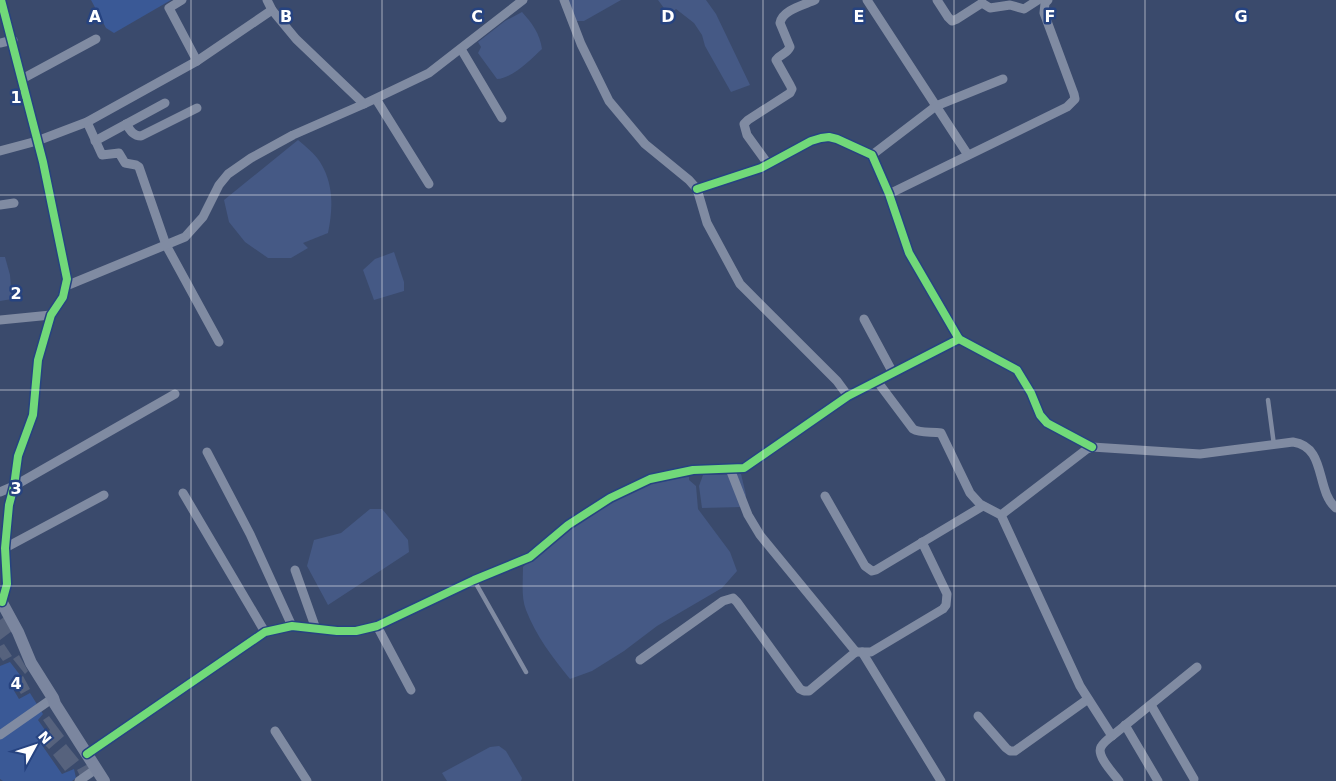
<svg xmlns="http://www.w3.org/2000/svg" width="1336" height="781" font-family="'DejaVu Sans',sans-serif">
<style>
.green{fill:#3a5996}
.water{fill:#455985}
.building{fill:#56627d}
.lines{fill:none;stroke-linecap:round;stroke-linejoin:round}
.lane{stroke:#808ba2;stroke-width:4.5}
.street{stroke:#808ba2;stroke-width:9}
.secondary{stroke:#7b869f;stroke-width:12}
.cycleway-casing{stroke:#264380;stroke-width:11}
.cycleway{stroke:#71d979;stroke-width:8}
.grid{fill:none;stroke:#fff;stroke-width:1;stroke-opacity:0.55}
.grid-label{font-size:16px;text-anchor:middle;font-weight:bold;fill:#fff;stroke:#264380;stroke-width:5;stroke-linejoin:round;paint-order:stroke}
</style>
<rect width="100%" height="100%" fill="#3a4a6c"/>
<g class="green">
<polygon points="91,0 171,0 114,33 106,28"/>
<polygon points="10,662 20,675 10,684 19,699 30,693 43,714 38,720 45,730 37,738 62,774 74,769 76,778 72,781 3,781 0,779 0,666"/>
</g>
<g class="water">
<polygon points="567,0 621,0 584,21 572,21"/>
<polygon points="658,0 706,0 716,14 750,85 731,92 705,46 702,35 694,23 676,9 669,15"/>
<path d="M522,12C532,23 540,34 542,49C531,59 512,79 497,79L478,53L481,47L478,42L505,21Z"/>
<path d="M298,140C305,146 315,154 320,162C334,184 333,209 328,233L303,243L308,248L291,258H268L245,242L229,222L224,200Z"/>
<polygon points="394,252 404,282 404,291 374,300 363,270 375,259"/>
<polygon points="0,257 5,257 10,275 12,299 0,301"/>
<polygon points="741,474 746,495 742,507 702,508 699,486 703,475"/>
<path d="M689,477V480L696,486L698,509L730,552L737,571L722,588L657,626L624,651L592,671L570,679C553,658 536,636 526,610C521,597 523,581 523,567L553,537L650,479Z"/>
<polygon points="370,509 382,509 408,540 409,552 328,605 307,566 314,540 341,533"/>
<polygon points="499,746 506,751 522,778 521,781 447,781 442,773 490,747"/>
</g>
<g class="building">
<polygon points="4,617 12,631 0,640 0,620"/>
<polygon points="4,644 12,656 3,661 0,657 0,646"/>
<polygon points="19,655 28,671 25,674 13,659"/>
<polygon points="23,676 30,689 21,694 13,682"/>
<polygon points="49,716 64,736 49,749 40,740 50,730 43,720"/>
<polygon points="66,744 79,760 65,771 53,755"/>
<polygon points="88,764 90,768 80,776 77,770"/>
</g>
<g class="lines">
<g class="lane">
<polyline points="1268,400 1274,445"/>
<polyline points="474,580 526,672"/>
</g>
<g class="street">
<polyline points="1,0 43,162 67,279 63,297 51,315 38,360 33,415 18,456 14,486 9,505 5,548 7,584 2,602"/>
<polyline points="182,0 169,8 197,61"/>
<polyline points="267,0 272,10 296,39 364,104"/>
<polyline points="564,0 581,44 609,101 645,144 689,180 697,189 707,223 740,284 837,381 848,396"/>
<polyline points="867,0 968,155"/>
<polyline points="937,0 948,17 952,21 957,19 982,3 990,8 1010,5 1024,9 1038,0"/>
<polyline points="0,43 13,40"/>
<polyline points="461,49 502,118"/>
<polyline points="22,79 96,39"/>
<polyline points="376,99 429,184"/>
<polyline points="87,122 102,155 119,153 125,163 136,165 139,167 166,245 219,342"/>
<path d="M126,124C130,130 133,136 141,136L197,108"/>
<polyline points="95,141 165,103"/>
<polyline points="0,151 37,141 87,122 197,61 272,10"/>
<polyline points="872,155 936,106 1003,79"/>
<path d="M768,164L747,135L744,124L748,120L790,93L792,89L790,85L776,60C780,54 787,54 790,47L780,23C782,10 804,5 815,0"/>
<polyline points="697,189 761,168 811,141 821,138 829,137 837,139 872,155 889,194 909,253 959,339 1017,370 1031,393 1040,415 1047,423 1092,447"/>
<polyline points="889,194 1067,107 1075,99 1074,94 1044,13 1045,3 1048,0"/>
<polyline points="0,205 14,203"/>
<polyline points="66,286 185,237 203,217 219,185 228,174 251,158 293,135 364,104 429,73 523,0"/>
<polyline points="864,319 893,373"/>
<polyline points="0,320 51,315"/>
<path d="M877,381L913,429C921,434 932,431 941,433L970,493L980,504L1001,515L1080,686L1112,736"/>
<polyline points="207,452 250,534 292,626"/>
<polyline points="730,469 748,515 760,535 856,652"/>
<polyline points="0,492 14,486 175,394"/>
<polyline points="183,493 265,632"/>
<polyline points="825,496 865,566 872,571 876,570 983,506"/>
<path d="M1001,515L1087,449L1092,447L1200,454L1293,442C1327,447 1315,490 1336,508"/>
<polyline points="5,548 104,495"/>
<polyline points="295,570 316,629"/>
<polyline points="377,626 411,690"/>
<polyline points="862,652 941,781"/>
<polyline points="640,660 723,601 733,598 737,602 800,689 804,691 809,691 852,655 856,652 871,652 943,609 946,605 947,594 922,542"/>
<polyline points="1151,705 1194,779"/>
<polyline points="978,716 1006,748 1010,751 1015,751 1088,699"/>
<polyline points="1125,725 1158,781"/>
<polyline points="275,731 307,781"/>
<polyline points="0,735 53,698"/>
<polyline points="87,754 265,632 292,626 337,631 356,631 377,626 474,580 530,557 568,525 610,498 650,479 693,470 744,468 848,396 959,339"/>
<polyline points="79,781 96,769"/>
<path d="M1119,781C1114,774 1096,756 1101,747C1103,743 1108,739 1112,736L1197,667"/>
</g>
<polyline class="secondary" points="0,599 18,632 31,663 53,698 55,704 104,781"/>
<g class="cycleway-casing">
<g id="cycleway">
<polyline points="1,0 43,162 67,279 63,297 51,315 38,360 33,415 18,456 14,486 9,505 5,548 7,584 2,602"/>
<polyline points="697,189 761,168 811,141 821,138 829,137 837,139 872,155 889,194 909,253 959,339 1017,370 1031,393 1040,415 1047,423 1092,447"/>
<polyline points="87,754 265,632 292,626 337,631 356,631 377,626 474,580 530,557 568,525 610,498 650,479 693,470 744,468 848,396 959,339"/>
</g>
</g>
<use href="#cycleway" class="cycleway"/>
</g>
<path class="grid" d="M191,0V781M382,0V781M573,0V781M763,0V781M954,0V781M1145,0V781M0,195H1336M0,390H1336M0,586H1336"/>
<g class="grid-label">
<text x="95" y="22">A</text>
<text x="286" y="22">B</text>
<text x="477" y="22">C</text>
<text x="668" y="22">D</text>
<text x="859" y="22">E</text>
<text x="1050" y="22">F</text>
<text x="1241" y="22">G</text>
<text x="16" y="103">1</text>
<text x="16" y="299">2</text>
<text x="16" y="494">3</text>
<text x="16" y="689">4</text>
</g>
<g transform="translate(35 746) rotate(50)" stroke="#264380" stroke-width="4" paint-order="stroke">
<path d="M0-4L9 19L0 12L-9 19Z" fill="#ffffff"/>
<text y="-8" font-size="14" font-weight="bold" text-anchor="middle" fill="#ffffff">N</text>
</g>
</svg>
